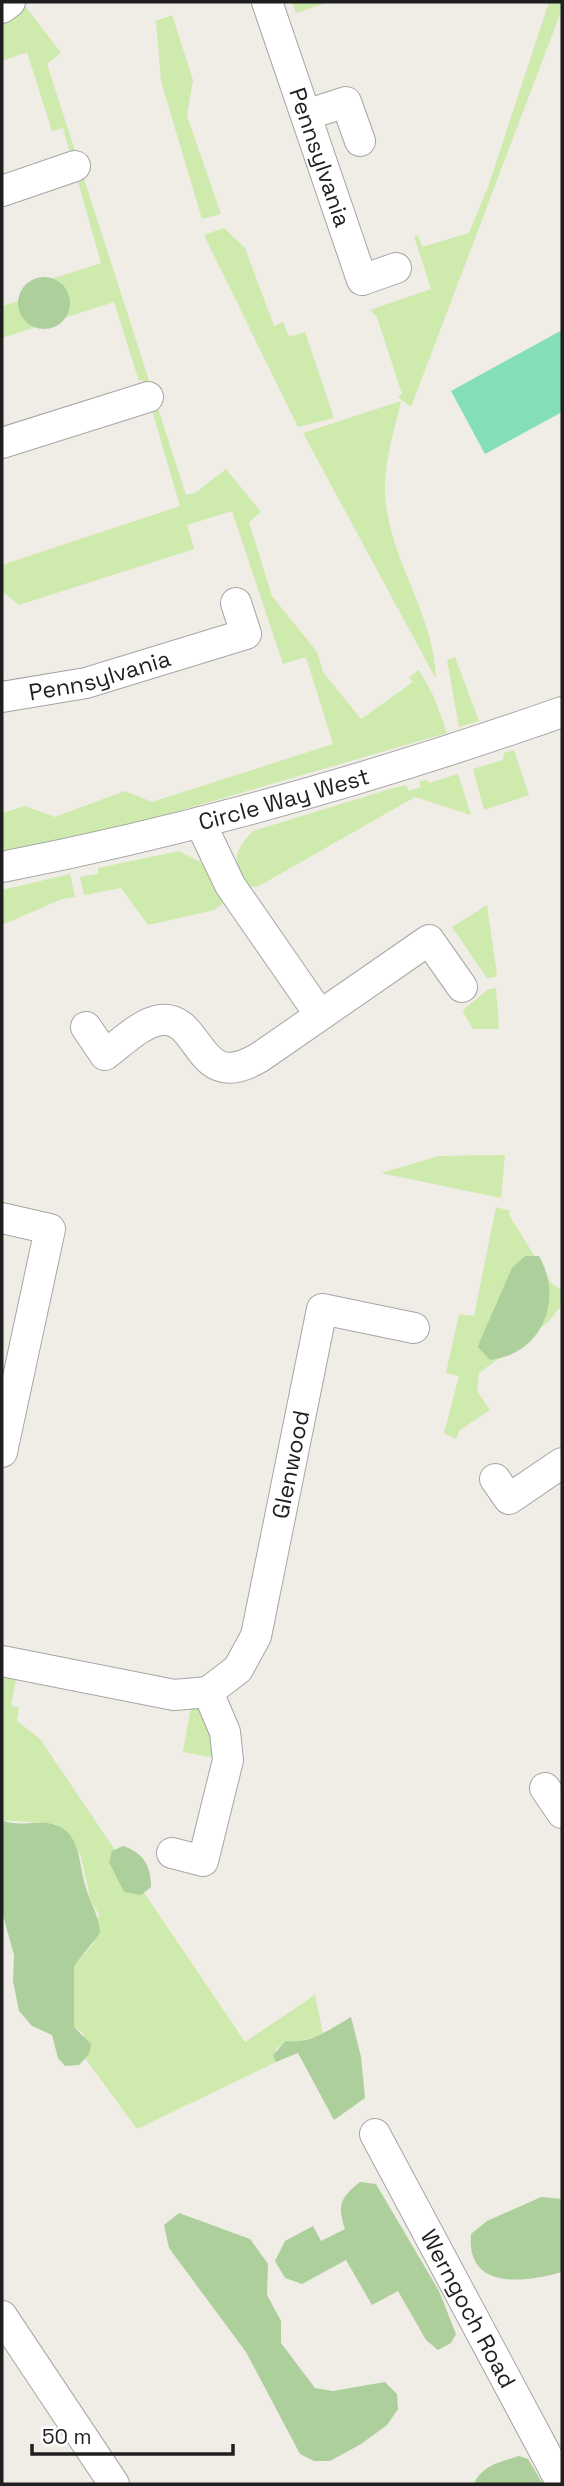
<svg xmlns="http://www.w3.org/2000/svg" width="564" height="2486" font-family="'Space Grotesk',sans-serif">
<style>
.grass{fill:#ceeaac}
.forest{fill:#adcf9b}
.pitch{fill:#84dfb7}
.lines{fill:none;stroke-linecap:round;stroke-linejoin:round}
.minor-casing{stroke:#a6a6a6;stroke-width:32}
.minor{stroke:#fff;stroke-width:30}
.labels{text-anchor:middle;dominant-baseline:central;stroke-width:5;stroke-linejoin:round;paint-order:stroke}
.street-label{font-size:23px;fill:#1f1f1f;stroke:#fff}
</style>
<rect width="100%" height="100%" fill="#f0ece6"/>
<g class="grass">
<polygon points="22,2 61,53 47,64 186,495 195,493 226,469 261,512 249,522 272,596 317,652 323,672 361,719 413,682 409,677 419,670 434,697 447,733 85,838 2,854 2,813 25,806 55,817 125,791 152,802 333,744 306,657 283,664 232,511 187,525 194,549 19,605 2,591 2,565 180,506 148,397 143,380 139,381 114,302 2,338 2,306 35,296 33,285 101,263 63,128 52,131 27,52 2,61 2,8"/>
<polygon points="292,2 329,2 296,13"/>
<polygon points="549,2 562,2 562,9 411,407 398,397 402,394 377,317 370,310 431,289 414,236 418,235 422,247 469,233 488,187"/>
<polygon points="172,15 193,80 187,116 221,214 202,219 161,81 156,21"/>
<polygon points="224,228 245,248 274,326 283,322 289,337 305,332 334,418 298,427 204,235"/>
<path d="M401,401C395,428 385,459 385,486C384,553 435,613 436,679L303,433Z"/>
<polygon points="455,657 479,721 459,727 447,660"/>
<polygon points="514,750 529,795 484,810 473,769 503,760 504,753"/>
<path d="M458,774L471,815L415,797L259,886L246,888C233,862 232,853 253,831L390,789L406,785L409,791L420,787V781L427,780L429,783Z"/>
<polygon points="179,851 206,865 229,899 214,910 148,925 121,888 84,895 80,877 98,874 98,868"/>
<polygon points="70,874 75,897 62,899 2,925 2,890"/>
<polygon points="487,905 497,975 495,977 487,978 452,927"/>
<polygon points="496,988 499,1029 473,1029 463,1012 464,1009 489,989"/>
<polygon points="505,1155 501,1198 381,1173 439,1156"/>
<polygon points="496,1207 510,1211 509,1215 552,1284 562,1290 562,1305 548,1322 479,1373 477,1391 490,1410 460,1430 456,1439 444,1433 459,1376 446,1373 459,1314 474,1316"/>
<polygon points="2,1661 19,1664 11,1706 19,1707 17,1721 40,1739 245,2042 315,1995 323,2034 276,2048 276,2062 137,2129 85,2058 89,2054 83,2033 74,2027 74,1966 93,1944 99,1914 91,1902 81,1857 70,1835 55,1824 2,1820"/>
<polygon points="193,1695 228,1760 183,1752"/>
</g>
<g class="forest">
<circle cx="44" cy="303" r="26"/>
<path d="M525,1256H539C564,1300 542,1354 490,1360L478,1347L480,1341L512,1268Z"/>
<path d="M2,1820C18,1828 40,1819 56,1825C79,1833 79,1861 84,1881C88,1900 99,1913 100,1933L74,1966V2027L91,2044L89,2054L79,2065L65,2066L58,2058L52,2035L32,2026L19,2011L13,1981L14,1955L2,1912Z"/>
<path d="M123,1846C143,1853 151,1865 151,1887L141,1895L124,1892L109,1862L112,1851Z"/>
<path d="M351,2017L361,2057L365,2098L334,2120L298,2053L276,2062L273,2055L286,2041C312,2044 330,2029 351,2017Z"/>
<path d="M360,2182L376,2184L439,2291L456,2334L451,2343L438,2350L426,2340L398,2291L372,2305L346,2260L302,2284L285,2278L275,2261L285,2241L313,2226L321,2241L345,2229C337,2205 340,2198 360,2182Z"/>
<path d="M541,2197L562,2199V2272C523,2283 466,2290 471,2234L487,2221Z"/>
<polygon points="179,2213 250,2239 268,2264 267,2295 281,2321 281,2343 315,2388 333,2391 385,2382 397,2394 398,2409 387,2425 361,2444 330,2461 314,2461 300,2454 246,2352 169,2248 164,2225"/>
<path d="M519,2456L528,2459L543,2484H474C482,2465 501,2462 519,2456Z"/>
</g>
<polygon class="pitch" points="562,330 562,412 485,454 451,391"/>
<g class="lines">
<g class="minor-casing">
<g id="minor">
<path id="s1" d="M267,2L362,280L396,268"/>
<polyline points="2,8 10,2"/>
<polyline points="306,115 346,102 360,141"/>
<polyline points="2,191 75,166"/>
<polyline points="2,443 148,397"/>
<path id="s2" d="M2,697L86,683L246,634L236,603"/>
<polyline points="200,822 230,885 320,1015"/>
<path id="s3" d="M2,867C192,830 380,776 562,712"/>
<path d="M86,1027L105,1055C120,1044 142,1022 161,1020C203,1016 196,1096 260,1057L429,940L462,987"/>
<polyline points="2,1218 50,1229 2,1452"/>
<polyline points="495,1479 509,1499 562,1463"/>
<polyline points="2,1661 174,1695 208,1692"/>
<polyline points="545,1788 562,1813"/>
<path id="s4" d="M172,1853L203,1861L228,1760L225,1732L208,1692L238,1669L256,1636L322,1309L414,1328"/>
<path id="s5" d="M375,2134L562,2484"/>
<polyline points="2,2316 114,2484"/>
</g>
</g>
<use href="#minor" class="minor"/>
</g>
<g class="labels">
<g class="street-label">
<text stroke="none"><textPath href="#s1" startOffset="164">Pennsylvania</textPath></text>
<text stroke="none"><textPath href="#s2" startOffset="100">Pennsylvania</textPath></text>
<text stroke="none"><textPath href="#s3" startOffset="290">Circle Way West</textPath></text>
<text stroke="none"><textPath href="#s4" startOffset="458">Glenwood</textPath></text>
<text stroke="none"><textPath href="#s5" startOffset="198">Werngoch Road</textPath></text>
</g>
</g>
<rect width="564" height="2486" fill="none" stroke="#1f1f1f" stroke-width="7"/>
<path d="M32 2444v10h201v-10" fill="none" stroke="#1f1f1f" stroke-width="3.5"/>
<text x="42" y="2444" font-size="21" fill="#1f1f1f" stroke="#ffffff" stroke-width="5" paint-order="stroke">50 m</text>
</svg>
